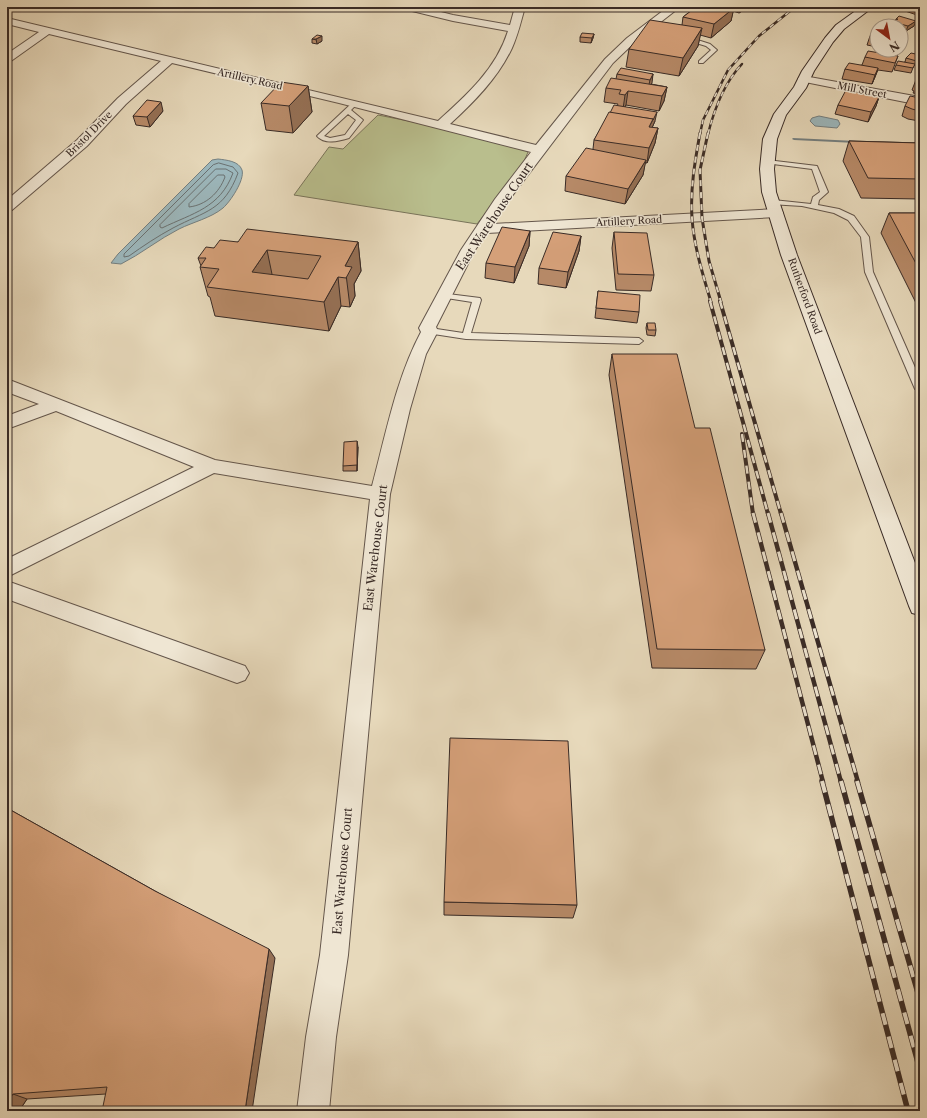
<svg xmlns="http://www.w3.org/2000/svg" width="927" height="1118" font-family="'Libre Caslon Text',serif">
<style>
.green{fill:#b9be8d;stroke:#79745a}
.water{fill:#9cb7bc;stroke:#747f80}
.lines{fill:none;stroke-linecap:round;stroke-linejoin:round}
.shore{stroke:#6a7171;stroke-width:1}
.stream{fill:#747f80;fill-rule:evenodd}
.lane-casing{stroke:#64564b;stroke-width:2}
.street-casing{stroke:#64564b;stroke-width:2}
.secondary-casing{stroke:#392b26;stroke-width:2}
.lane{fill:#efe6d3;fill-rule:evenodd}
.street{fill:#efe6d3;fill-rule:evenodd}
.secondary{fill:#efe6d3;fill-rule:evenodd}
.rail-far4-casing{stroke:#392b26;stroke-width:2.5}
.rail-far3-casing{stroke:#392b26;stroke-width:3}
.rail-far2-casing{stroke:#392b26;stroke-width:4}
.rail-far1-casing{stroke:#392b26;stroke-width:4.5}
.rail-casing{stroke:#392b26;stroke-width:5.5}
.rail-far4{stroke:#efe6d3;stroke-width:1.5;stroke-dasharray:5;stroke-linecap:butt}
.rail-far3{stroke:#efe6d3;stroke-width:2;stroke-dasharray:6;stroke-linecap:butt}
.rail-far2{stroke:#efe6d3;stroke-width:2.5;stroke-dasharray:8;stroke-linecap:butt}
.rail-far1{stroke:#efe6d3;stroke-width:3;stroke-dasharray:10;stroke-linecap:butt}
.rail{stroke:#efe6d3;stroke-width:4;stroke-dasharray:12;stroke-linecap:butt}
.wall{fill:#b78a68;stroke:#392b26}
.shaded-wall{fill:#957055;stroke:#392b26}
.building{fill:#d5a079;stroke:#392b26;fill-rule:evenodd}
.labels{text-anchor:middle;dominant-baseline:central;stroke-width:3;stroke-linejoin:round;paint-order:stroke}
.far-street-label{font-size:10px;fill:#392b26;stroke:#efe6d3}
.street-label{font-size:12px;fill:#392b26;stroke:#efe6d3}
</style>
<rect width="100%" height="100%" fill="#e7d9bb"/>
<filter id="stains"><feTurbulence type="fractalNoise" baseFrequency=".005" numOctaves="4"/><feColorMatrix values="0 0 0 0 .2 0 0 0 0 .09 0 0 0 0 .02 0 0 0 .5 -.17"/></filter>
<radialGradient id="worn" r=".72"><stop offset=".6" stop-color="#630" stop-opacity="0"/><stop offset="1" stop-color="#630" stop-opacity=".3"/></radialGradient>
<polygon class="green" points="378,115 531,145 522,166 477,224 294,195 329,147 343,149"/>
<g class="water">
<polygon points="819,116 838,120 840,124 837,128 815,126 810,121 812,118"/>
<path d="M218,159C226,160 239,161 242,170C245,180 230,202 223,208C211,218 193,222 179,229C159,239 141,254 121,264L111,263L118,254L212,160Z"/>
</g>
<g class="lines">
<g class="shore">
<path d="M219,163L233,167L238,173C224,211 205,211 173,228C158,236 143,246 129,256L124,257V254L213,165Z"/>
<path d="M216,169H226L233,173C220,208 193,213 162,228L160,227V225Z"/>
<path d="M218,175H224L225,177C219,193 206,205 189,207V204Z"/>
</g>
<polygon class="stream" points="793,138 856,141 858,142 856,143 794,140 792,139"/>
<g class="lane-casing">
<g id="lane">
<polygon points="685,36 710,44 717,50 703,63 699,63 699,61 711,50 706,46 683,39 683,37"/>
<path d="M352,103L357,104L351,110L363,120L349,138C339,141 325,145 317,136L318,135ZM348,114L356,120L345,135L330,138L324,136Z"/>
<polygon points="767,160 817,166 828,192 819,200 818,205 839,209 854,216 869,237 873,272 920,379 920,392 915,389 865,272 861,237 848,220 834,213 802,206 770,204 769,202 773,200 811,204 813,197 820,192 812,169 765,163 765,161"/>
<polygon points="440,293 480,298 481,300 471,333 639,338 643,341 639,344 466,339 427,333 426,331 430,328 463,333 472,302 440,297 439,295"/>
</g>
</g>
<g class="street-casing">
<g id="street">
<path d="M403,7H421L453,15L510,25L515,7H525C521,21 518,35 512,48C498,78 474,102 450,124L536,145L605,59L627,38L668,7H680L635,42L613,63L506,204L493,224L776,209L781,210L783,213L781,216L776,217L487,233L475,250L436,327L438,331L426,354L410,409L390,494L348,955L336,1037L329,1111H297L306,1037L320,955L370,499L214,473L7,577V559L194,467L56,411L7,429V416L39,404L7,392V379L215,460L372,486C386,434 396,379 421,332L419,328L461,250L495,199L531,152L339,103L172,63L126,104L87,146L12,210L7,211V200L77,140L118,98L161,61L49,34L11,61L7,62V54L39,32L7,24V18L438,121C467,95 496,69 508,31L453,21L404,9Z"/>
<polygon points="804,76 920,97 920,105 800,81 798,79 800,77"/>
<polygon points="7,581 245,666 249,673 245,680 237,683 7,599"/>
</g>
</g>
<g class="secondary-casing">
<polygon id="secondary" points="861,7 873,7 844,29 833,42 814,71 806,88 786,115 777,139 774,169 776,192 797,255 920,576 920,615 912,613 909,606 781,255 762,192 760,169 763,139 774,114 794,87 802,71 825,38 836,25"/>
</g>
<use href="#lane" class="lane"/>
<use href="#street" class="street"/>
<use href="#secondary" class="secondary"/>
<g class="rail-far4-casing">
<g id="rail-far4">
<polyline points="700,134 703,120 728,70 759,36 795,7"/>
<path d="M708,134C714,110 725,82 742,64"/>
</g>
</g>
<g class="rail-far3-casing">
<g id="rail-far3">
<path d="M700,133C695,161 690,189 692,218C694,247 703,275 711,302"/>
<polyline points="708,133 700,170 702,218 709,261 721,302"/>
</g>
</g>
<g class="rail-far2-casing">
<g id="rail-far2">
<polyline points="710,301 768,514"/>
<polyline points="720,301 781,514"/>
<polyline points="742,434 753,514"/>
</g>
</g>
<g class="rail-far1-casing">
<g id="rail-far1">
<polyline points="753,513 823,782"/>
<polyline points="768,513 841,782"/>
<polyline points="781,513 858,782"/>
</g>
</g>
<g class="rail-casing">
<g id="rail">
<polyline points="822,781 908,1111"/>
<polyline points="841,781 920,1070"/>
<polyline points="857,781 920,1000"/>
</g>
</g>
<use href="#rail-far4" class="rail-far4"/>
<use href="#rail-far3" class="rail-far3"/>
<use href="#rail-far2" class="rail-far2"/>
<use href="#rail-far1" class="rail-far1"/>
<use href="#rail" class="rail"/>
</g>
<g class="wall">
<polygon points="696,7 749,7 747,8 745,8 745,9 739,13 733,11 731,21 711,38 700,35 698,46 679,76 626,67 629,49 682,25 683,17"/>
<polygon points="906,7 920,7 920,16 905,11"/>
<polygon points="896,19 914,26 906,31 901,29 901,26 892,26"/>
<polygon points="877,28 877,47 867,45 870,36"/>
<polygon points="594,34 593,38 591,43 580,42 580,37"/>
<polygon points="312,39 322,41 317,44 312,43"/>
<polygon points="920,55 920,67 914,65 911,73 894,70 896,65 905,62 906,58"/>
<polygon points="898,56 892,72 878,70 872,84 842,79 845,69 862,65 865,57"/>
<polygon points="919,72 920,72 920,94 913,93 914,91 912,90"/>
<polygon points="617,74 653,74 651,84 667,87 664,101 659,111 626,105 625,107 655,121 652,128 658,128 655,143 647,163 645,163 643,175 625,204 565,191 566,176 593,149 594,140 610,113 617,106 618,104 604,102 606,88 616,79"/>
<polygon points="308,86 312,112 293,133 266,130 261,103"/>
<polygon points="879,97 876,106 868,122 835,114 838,105"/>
<polygon points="920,98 919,121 908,119 902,116 905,106"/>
<polygon points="163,111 150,127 136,125 133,116"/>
<polygon points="849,141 920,143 920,199 861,198 843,161"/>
<polygon points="889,213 920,213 920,311 881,233"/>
<polygon points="530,231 529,246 514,283 485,278 486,263"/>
<polygon points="614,232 654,275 651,291 616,290 612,248"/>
<polygon points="581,236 579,251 566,288 538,284 539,268"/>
<polygon points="238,242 358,242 361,271 354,284 355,296 350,307 341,306 329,331 215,316 210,297 208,296 200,267 201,266 198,258 214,248"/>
<polygon points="598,291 639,312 637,323 595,318"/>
<polygon points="647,323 656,330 655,336 647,335 646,328"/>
<polygon points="612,354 765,650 756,669 652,668 609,375"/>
<polygon points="358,447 357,471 343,471 343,466"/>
<polygon points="7,808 155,891 275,958 106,1094 27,1099 19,1111 7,1111"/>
<polygon points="444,902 577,905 573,918 444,915"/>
</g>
<g class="shaded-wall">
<polygon points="740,7 745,7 745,9 739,13"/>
<polygon points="734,8 731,21 711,38 714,24"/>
<polygon points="916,21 914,26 906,31 908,26"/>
<polygon points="702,28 698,46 679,76 683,58"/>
<polygon points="594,34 593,38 591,43 592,38"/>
<polygon points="322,36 322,41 317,44 316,39"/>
<polygon points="878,68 875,77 872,84 875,75"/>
<polygon points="653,74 652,83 648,89 650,80"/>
<polygon points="308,86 312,112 293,133 289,106"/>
<polygon points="667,87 664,101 659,111 662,96"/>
<polygon points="628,91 626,105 623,109 625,95"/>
<polygon points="879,97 876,106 868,122 871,112"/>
<polygon points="161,102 163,111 150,127 147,117"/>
<polygon points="657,112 655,121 651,130 649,127"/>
<polygon points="658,128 655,143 647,163 649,148"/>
<polygon points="646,160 643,175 625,204 628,189"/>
<polygon points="530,231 529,246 514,283 515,267"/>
<polygon points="581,236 579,251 566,288 568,272"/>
<polygon points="358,242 361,271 354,284 355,296 350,307 345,266"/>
<polygon points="267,250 273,279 252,272"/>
<polygon points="338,277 341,306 329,331 324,302"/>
<polygon points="357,441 358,447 357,471"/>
<polygon points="269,949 275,958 252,1111 245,1111"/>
<polygon points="13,1094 27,1099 19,1111 7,1111 7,1102"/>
</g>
<g class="building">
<polygon points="696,7 731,7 734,8 714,24 683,17"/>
<polygon points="908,7 920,7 920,11"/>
<polygon points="899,16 916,21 908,26 893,22 898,19 896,19"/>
<polygon points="650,20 702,28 683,58 629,49"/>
<polygon points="876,28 877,28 877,37 870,36"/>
<polygon points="582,33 594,34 592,38 580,37"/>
<polygon points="317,35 322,36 316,39 312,39"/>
<polygon points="868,51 898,56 895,63 865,57"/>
<polygon points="911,53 920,55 920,62 906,58"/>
<polygon points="898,61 915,64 913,68 896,65"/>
<polygon points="849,63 878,68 875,75 845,69"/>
<polygon points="621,68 653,74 650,80 617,74"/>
<polygon points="919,72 920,72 920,83 917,83 917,81 916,81"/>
<polygon points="611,78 667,87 662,96 628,91 625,95 619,94 621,90 606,88"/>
<polygon points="281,82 308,86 289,106 261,103"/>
<polygon points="846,90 879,97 871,112 838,105"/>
<polygon points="910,96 920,98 920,111 912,109 905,106"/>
<polygon points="147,100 161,102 147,117 133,116"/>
<polygon points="614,105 657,112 653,120 653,119 610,113"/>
<polygon points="609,112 653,119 649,127 658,128 649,148 594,140"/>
<polygon points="849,141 920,143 920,179 868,178"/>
<polygon points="586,148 646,160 628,189 566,176"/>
<polygon points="889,213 920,213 920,271"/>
<polygon points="502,227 530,231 515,267 486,263"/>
<path d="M247,229L358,242L345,266L352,267L346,278L338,277L324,302L207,287L219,269L200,267L206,258H198L206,247L214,248L220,240L238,242ZM267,250L321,256L308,279L252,272Z"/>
<polygon points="553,232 581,236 568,272 539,268"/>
<polygon points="614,232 647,233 654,275 618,274"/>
<polygon points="598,291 640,295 639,312 596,308"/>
<polygon points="647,323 655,323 656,330 648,330"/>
<polygon points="612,354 677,354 695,428 710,428 765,650 657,649"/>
<polygon points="357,441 357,465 343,466 344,442"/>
<polygon points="450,738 568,741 577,905 444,902"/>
<polygon points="7,808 155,891 269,949 245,1111 102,1111 107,1087 13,1094 7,1102"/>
</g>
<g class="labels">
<g class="far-street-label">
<text transform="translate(250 79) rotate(13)">Artillery Road</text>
<text transform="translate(862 90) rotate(11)">Mill Street</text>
<text transform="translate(89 134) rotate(-45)">Bristol Drive</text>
<text transform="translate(629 221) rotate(-3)">Artillery Road</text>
<text transform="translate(805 296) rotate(70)">Rutherford Road</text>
</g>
<g class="street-label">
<text transform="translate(494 216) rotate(-56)">East Warehouse Court</text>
<text transform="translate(375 548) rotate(-83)">East Warehouse Court</text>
<text transform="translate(342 871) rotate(-85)">East Warehouse Court</text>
</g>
</g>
<rect width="927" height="1118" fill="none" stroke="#e7d9bb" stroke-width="24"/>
<rect x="8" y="8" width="911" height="1102" fill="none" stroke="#392b26" stroke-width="2"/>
<rect x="12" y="12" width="903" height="1094" fill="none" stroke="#392b26"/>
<g transform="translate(889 38) rotate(148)"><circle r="19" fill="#efe6d3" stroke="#a69b8e"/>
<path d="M0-3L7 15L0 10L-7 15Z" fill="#8f2418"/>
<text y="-6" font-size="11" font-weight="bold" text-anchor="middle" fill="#392b26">N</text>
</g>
<rect width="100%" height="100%" filter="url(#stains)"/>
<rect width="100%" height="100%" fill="url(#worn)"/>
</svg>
